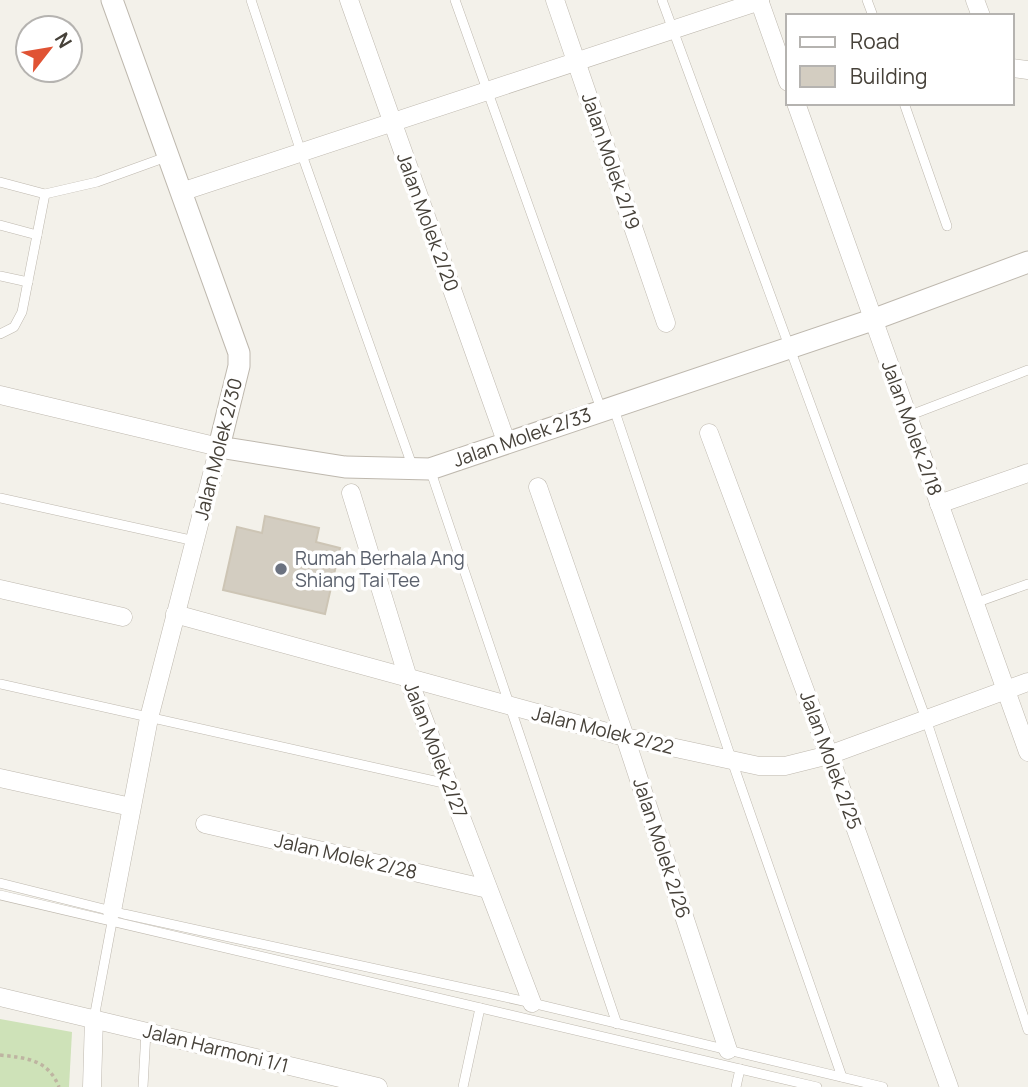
<svg xmlns="http://www.w3.org/2000/svg" width="1028" height="1087" font-family="Manrope,sans-serif">
<style>
.green{fill:#cee2b8}
.building{fill:#d3cdc1;stroke:#cdc5b5;stroke-width:2}
.lines{fill:none;stroke-linecap:round;stroke-linejoin:round}
.service-casing{stroke:#beb8ae;stroke-width:10}
.minor-casing{stroke:#beb8ae;stroke-width:19}
.tertiary-casing{stroke:#beb8ae;stroke-width:23}
.path{stroke:#beb4a1;stroke-width:3.5;stroke-dasharray:3.5 3.5;stroke-linecap:butt}
.service{stroke:#fff;stroke-width:9}
.minor{stroke:#fff;stroke-width:18}
.tertiary{stroke:#fff;stroke-width:21}
.worship-dot{fill:#6b7280;stroke:#fff;stroke-width:2.5}
.labels{text-anchor:middle;dominant-baseline:central;stroke-width:7;stroke-linejoin:round;paint-order:stroke}
.street-label{font-size:19px;fill:#464139;stroke:#fff}
.worship-label{font-size:19px;fill:#5b616d;stroke:#fff;text-anchor:start}
</style>
<rect width="100%" height="100%" fill="#f3f1ea"/>
<polygon class="green" points="0,1019 72,1032 69,1087 0,1087"/>
<polygon class="building" points="265,516 319,528 316,542 340,548 325,614 223,590 237,527 262,533"/>
<g class="lines">
<g class="service-casing">
<g id="service">
<polyline points="251,0 301,152 413,468"/>
<polyline points="455,0 601,409"/>
<polyline points="662,0 926,719 1028,1030"/>
<polyline points="867,0 873,16"/>
<polyline points="904,103 947,226"/>
<polyline points="0,182 45,194 97,182 169,156"/>
<polyline points="0,225 37,235"/>
<polyline points="0,276 28,282"/>
<polyline points="0,334 14,327 22,312 45,194"/>
<polyline points="613,406 732,761 842,1077"/>
<polyline points="908,416 1028,370"/>
<polyline points="430,469 617,1024"/>
<polyline points="0,498 195,541"/>
<polyline points="975,603 1028,584"/>
<polyline points="0,684 448,784"/>
<polyline points="0,883 124,914 532,1003 883,1087"/>
<polyline points="0,895 817,1087"/>
<polyline points="94,1018 112,922"/>
<polyline points="143,1087 146,1031"/>
<polyline points="463,1087 480,1008"/>
<polyline points="736,1087 740,1069"/>
</g>
</g>
<g class="minor-casing">
<g id="minor">
<polyline points="349,0 507,444"/>
<polyline points="555,0 666,323"/>
<polyline points="759,0 788,82"/>
<polyline points="975,0 981,16"/>
<polyline points="1012,68 1028,70"/>
<polyline points="796,103 1028,752"/>
<polyline points="181,192 760,1"/>
<polyline points="0,395 219,447 149,718 112,911"/>
<polyline points="709,433 829,755 949,1087"/>
<polyline points="538,487 625,737 728,1050"/>
<polyline points="351,493 408,678 532,1003"/>
<polyline points="939,504 1028,473"/>
<polyline points="0,589 123,617"/>
<polyline points="175,614 625,737 759,766 785,766 829,755 1028,682"/>
<polyline points="0,778 131,807"/>
<polyline points="205,824 488,889"/>
<polyline points="0,997 378,1087"/>
<polyline points="92,1087 94,1018"/>
</g>
</g>
<g class="tertiary-casing">
<polyline id="tertiary" points="112,0 239,353 239,366 219,447 345,467 430,469 872,320 1028,262"/>
</g>
<path class="path" d="M0,1055C26,1058 48,1059 59,1087"/>
<use href="#service" class="service"/>
<use href="#minor" class="minor"/>
<use href="#tertiary" class="tertiary"/>
</g>
<circle class="worship-dot" cx="281" cy="569" r="7"/>
<g class="labels">
<g class="street-label">
<text transform="translate(611 161) rotate(71)">Jalan Molek 2/19</text>
<text transform="translate(428 222) rotate(70)">Jalan Molek 2/20</text>
<text transform="translate(912 428) rotate(70)">Jalan Molek 2/18</text>
<text transform="translate(522 437) rotate(-19)">Jalan Molek 2/33</text>
<text transform="translate(218 449) rotate(-76)">Jalan Molek 2/30</text>
<text transform="translate(603 730) rotate(14)">Jalan Molek 2/22</text>
<text transform="translate(436 750) rotate(69)">Jalan Molek 2/27</text>
<text transform="translate(831 760) rotate(70)">Jalan Molek 2/25</text>
<text transform="translate(662 848) rotate(72)">Jalan Molek 2/26</text>
<text transform="translate(346 856) rotate(13)">Jalan Molek 2/28</text>
<text transform="translate(216 1048) rotate(14)">Jalan Harmoni 1/1</text>
</g>
<g class="worship-label">
<text x="295" y="558">Rumah Berhala Ang<tspan x="295" dy="22">Shiang Tai Tee</tspan></text>
</g>
</g>
<rect x="786" y="14" width="228" height="91" fill="#ffffff" stroke="#b5b3b0" stroke-width="2"/>
<rect x="800" y="37" width="35" height="10" fill="#ffffff" stroke="#b5b3b0" stroke-width="2"/>
<text x="850" y="49" font-size="21" fill="#464139">Road</text>
<rect x="800" y="66" width="35" height="21" fill="#d3cdc1" stroke="#b5b3b0" stroke-width="2"/>
<text x="850" y="84" font-size="21" fill="#464139">Building</text>
<g transform="translate(49 49) rotate(59)"><circle r="33" fill="#ffffff" stroke="#b5b3b0" stroke-width="2"/>
<path d="M0-5L12 26L0 18L-12 26Z" fill="#e05334"/>
<text y="-10" font-size="19" font-weight="bold" text-anchor="middle" fill="#464139">N</text>
</g>
</svg>
